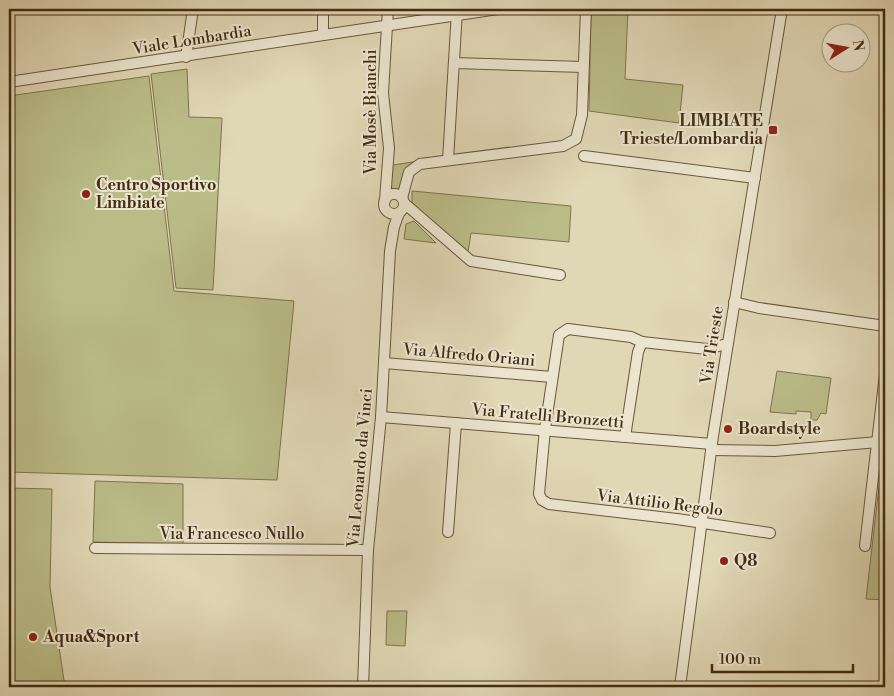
<svg xmlns="http://www.w3.org/2000/svg" width="894" height="696" font-family="'Libre Bodoni',serif">
<style>
.green{fill:#babc88;stroke:#7e744d}
.lines{fill:none;stroke-linecap:round;stroke-linejoin:round}
.minor-casing{stroke:#6a573b;stroke-width:12}
.minor{stroke:#ebe5cf;stroke-width:10}
.poi-dot{fill:#8f2418;stroke:#ebe5cf;stroke-width:2}
.labels{text-anchor:middle;dominant-baseline:central;stroke-width:4;stroke-linejoin:round;paint-order:stroke}
.street-label{font-size:16px;fill:#422c12;stroke:#ebe5cf}
.poi-label{font-size:16px;font-weight:bold;fill:#422c12;stroke:#ebe5cf;text-anchor:start}
</style>
<rect width="100%" height="100%" fill="#e0d7b5"/>
<filter id="stains"><feTurbulence type="fractalNoise" baseFrequency=".004" numOctaves="4"/><feColorMatrix values="0 0 0 0 .2 0 0 0 0 .09 0 0 0 0 .02 0 0 0 .5 -.17"/></filter>
<radialGradient id="worn" r=".72"><stop offset=".6" stop-color="#630" stop-opacity="0"/><stop offset="1" stop-color="#630" stop-opacity=".3"/></radialGradient>
<g class="green">
<polygon points="594,9 628,9 625,79 683,85 679,123 589,111 591,13"/>
<polygon points="187,69 189,117 222,118 213,290 176,288 151,74"/>
<polygon points="149,76 174,291 294,301 277,480 9,472 9,96"/>
<polygon points="419,161 410,165 401,192 390,191 393,165"/>
<polygon points="412,191 571,206 569,242 471,233 468,252 418,211 412,202"/>
<polygon points="414,221 436,243 404,239 406,224"/>
<polygon points="777,371 831,378 826,414 821,413 817,420 811,420 811,412 796,411 796,414 770,412"/>
<polygon points="885,435 885,600 866,599"/>
<polygon points="95,481 183,484 183,544 93,542"/>
<polygon points="9,488 52,489 50,587 65,687 9,687"/>
<polygon points="387,611 407,611 405,646 386,645"/>
</g>
<g class="lines">
<g class="minor-casing">
<g id="minor">
<polyline points="323,9 323,35"/>
<polyline points="186,57 193,9"/>
<polyline points="454,63 583,67"/>
<polyline points="9,82 498,9"/>
<polyline points="584,156 755,178"/>
<polyline points="448,160 457,11"/>
<circle cx="394" cy="204" r="10"/>
<polyline points="402,198 409,172 420,164 563,146 576,139 582,115 586,9"/>
<polyline points="385,200 389,148 383,93 388,9"/>
<polyline points="404,203 471,261 560,275"/>
<polyline points="734,302 759,308 885,326"/>
<polyline points="727,344 707,349 642,342 631,337 568,329 559,335 545,429 539,494 542,500 549,504 677,519 770,533"/>
<polyline points="384,363 552,377"/>
<polyline points="381,417 712,444"/>
<polyline points="625,437 638,352 642,342"/>
<polyline points="711,450 775,451 878,442"/>
<polyline points="448,532 456,423"/>
<polyline points="865,546 885,374"/>
<polyline points="95,548 368,550"/>
<polyline points="363,687 368,550 381,417 390,251 394,227 399,213"/>
<polyline points="680,687 713,436 782,9"/>
</g>
</g>
<use href="#minor" class="minor"/>
</g>
<g class="poi-dot">
<rect x="768" y="125" width="10" height="10" rx="2.5"/>
<circle cx="86" cy="194" r="5"/>
<circle cx="728" cy="429" r="5"/>
<circle cx="724" cy="561" r="5"/>
<circle cx="33" cy="637" r="5"/>
</g>
<g class="labels">
<g class="street-label">
<text transform="translate(192 40) rotate(-9)">Viale Lombardia</text>
<text transform="translate(371 112) rotate(-90)">Via Mosè Bianchi</text>
<text transform="translate(712 345) rotate(-81)">Via Trieste</text>
<text transform="translate(469 355) rotate(5)">Via Alfredo Oriani</text>
<text transform="translate(548 416) rotate(5)">Via Fratelli Bronzetti</text>
<text transform="translate(360 468) rotate(-85)">Via Leonardo da Vinci</text>
<text transform="translate(660 503) rotate(7)">Via Attilio Regolo</text>
<text x="232" y="534">Via Francesco Nullo</text>
</g>
<g class="poi-label">
<text x="763" y="121" text-anchor="end">LIMBIATE<tspan x="763" dy="18">Trieste/Lombardia</tspan></text>
<text x="96" y="185">Centro Sportivo<tspan x="96" dy="18">Limbiate</tspan></text>
<text x="738" y="429">Boardstyle</text>
<text x="734" y="561">Q8</text>
<text x="43" y="637">Aqua&amp;Sport</text>
</g>
</g>
<rect width="894" height="696" fill="none" stroke="#e0d7b5" stroke-width="30"/>
<rect x="10" y="10" width="874" height="676" fill="none" stroke="#422c12" stroke-width="2.5"/>
<rect x="15" y="15" width="864" height="666" fill="none" stroke="#422c12"/>
<g transform="translate(846 48) rotate(79)"><circle r="24" fill="#ebe5cf" stroke="#a79b83"/>
<path d="M0-4L9 19L0 12L-9 19Z" fill="#8f2418"/>
<text y="-8" font-size="14" font-weight="bold" text-anchor="middle" fill="#422c12">N</text>
</g>
<path d="M712 664v8h141v-8" fill="none" stroke="#422c12" stroke-width="2.5"/>
<text x="719" y="664" font-size="15" fill="#422c12" stroke="#ebe5cf" stroke-width="4" paint-order="stroke">100 m</text>
<rect width="100%" height="100%" filter="url(#stains)"/>
<rect width="100%" height="100%" fill="url(#worn)"/>
</svg>
